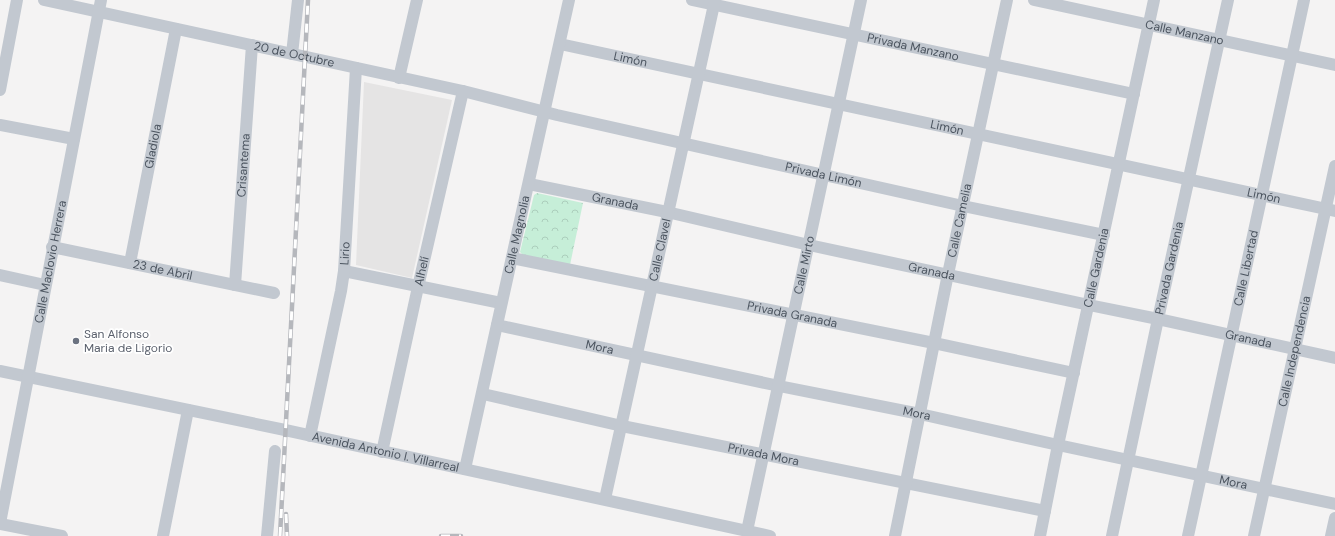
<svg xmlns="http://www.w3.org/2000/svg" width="1335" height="536" font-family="'DM Sans',sans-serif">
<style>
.education{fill:#e5e4e4}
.park{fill:url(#park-crowns)}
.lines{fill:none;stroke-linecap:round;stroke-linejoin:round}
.minor{stroke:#c2c8d0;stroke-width:12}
.rail-casing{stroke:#b5b7bc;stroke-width:4.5}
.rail{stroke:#fff;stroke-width:3;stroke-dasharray:9;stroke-linecap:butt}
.worship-dot{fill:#6b7280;stroke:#fff;stroke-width:1.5}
.labels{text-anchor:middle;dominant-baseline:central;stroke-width:3.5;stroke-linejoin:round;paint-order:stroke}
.street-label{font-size:12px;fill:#4b545f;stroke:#fff}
.worship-label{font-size:12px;fill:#5b616d;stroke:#fff;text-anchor:start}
</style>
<defs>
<pattern id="park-crowns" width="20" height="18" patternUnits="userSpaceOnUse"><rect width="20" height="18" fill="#c6eed8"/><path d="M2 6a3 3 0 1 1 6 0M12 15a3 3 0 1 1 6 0" fill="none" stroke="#accebc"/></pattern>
</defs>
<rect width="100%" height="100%" fill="#f4f3f3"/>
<polygon class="education" points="364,82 452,100 412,278 356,265"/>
<polygon class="park" points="537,193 583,203 570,265 523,255 520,252 534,195"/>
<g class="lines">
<g class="minor">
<path id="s1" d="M44,0L463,91L557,115L824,175L963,206L1104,235"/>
<path id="s2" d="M692,0L1134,94"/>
<path id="s3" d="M1034,0L1335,65"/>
<path id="s4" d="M560,44L1335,211"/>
<polyline points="292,54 298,0"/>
<polyline points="399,78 417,0"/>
<polyline points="0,90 17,0"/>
<polyline points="0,125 74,139"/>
<path id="s5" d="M529,184L667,212L809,245L1089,305L1158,319L1335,358"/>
<path id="s6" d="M52,247L274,293"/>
<path id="s7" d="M512,258L934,343L1074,373"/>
<path id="s8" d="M130,263L176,29"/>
<polyline points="344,271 501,303"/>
<polyline points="0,275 45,285"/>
<path id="s9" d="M235,285L252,45"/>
<path id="s10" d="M497,325L779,386L920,414L1058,445L1335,504"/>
<path id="s11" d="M0,371L285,430L770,536"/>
<path id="s12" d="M483,394L622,426L1045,511"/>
<path id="s13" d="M310,436L341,291L344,271L356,68"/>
<path id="s14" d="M382,452L418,287L463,91"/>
<path id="s15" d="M465,469L569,0"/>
<path id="s16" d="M605,499L715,0"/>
<path id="s17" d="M0,523L101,0"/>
<polyline points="0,524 62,536"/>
<path id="s18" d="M747,531L861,0"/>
<polyline points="163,536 188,410"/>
<polyline points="267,536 275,451"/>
<path id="s19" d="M895,536L948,274L1007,0"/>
<path id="s20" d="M1040,536L1058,445L1154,0"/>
<path id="s21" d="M1112,536L1158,319L1228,0"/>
<path id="s22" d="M1188,536L1304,0"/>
<path id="s23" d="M1254,536L1335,166"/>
<polyline points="1331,536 1335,518"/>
</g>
<g class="rail-casing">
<g id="rail">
<polyline points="286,514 287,536"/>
<polyline points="280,536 308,0"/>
<polyline points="441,536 461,536"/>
</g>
</g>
<use href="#rail" class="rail"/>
</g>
<circle class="worship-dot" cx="76" cy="341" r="4"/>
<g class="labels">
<g class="street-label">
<text stroke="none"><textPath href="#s3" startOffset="154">Calle Manzano</textPath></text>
<text stroke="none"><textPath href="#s2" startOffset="226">Privada Manzano</textPath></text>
<text stroke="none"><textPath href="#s1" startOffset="256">20 de Octubre</textPath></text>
<text stroke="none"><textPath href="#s4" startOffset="72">Limón</textPath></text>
<text stroke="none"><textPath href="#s4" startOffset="396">Limón</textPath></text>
<text stroke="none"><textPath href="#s8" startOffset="119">Gladiola</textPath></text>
<text stroke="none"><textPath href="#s9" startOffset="120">Crisantema</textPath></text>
<text stroke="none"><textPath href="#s1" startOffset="799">Privada Limón</textPath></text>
<text stroke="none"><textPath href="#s4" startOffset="720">Limón</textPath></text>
<text stroke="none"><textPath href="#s5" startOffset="88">Granada</textPath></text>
<text stroke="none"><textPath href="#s19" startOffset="322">Calle Camelia</textPath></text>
<text stroke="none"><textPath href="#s15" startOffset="240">Calle Magnolia</textPath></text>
<text stroke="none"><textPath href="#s16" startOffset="255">Calle Clavel</textPath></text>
<text stroke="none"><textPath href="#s13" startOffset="186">Lirio</textPath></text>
<text stroke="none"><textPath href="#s17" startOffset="266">Calle Maclovio Herrera</textPath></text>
<text stroke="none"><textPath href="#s18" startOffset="272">Calle Mirto</textPath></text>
<text stroke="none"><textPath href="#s20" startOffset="274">Calle Gardenia</textPath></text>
<text stroke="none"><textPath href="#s21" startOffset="274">Privada Gardenia</textPath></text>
<text stroke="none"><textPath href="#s22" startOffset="274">Calle Libertad</textPath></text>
<text stroke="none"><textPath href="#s6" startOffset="113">23 de Abril</textPath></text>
<text stroke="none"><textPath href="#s14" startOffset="185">Alhelí</textPath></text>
<text stroke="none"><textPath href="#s5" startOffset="412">Granada</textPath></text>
<text stroke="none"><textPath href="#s7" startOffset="286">Privada Granada</textPath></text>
<text stroke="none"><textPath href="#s5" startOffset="736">Granada</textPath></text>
<text stroke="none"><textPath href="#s10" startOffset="105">Mora</textPath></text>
<text stroke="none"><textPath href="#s23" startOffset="189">Calle Independencia</textPath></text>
<text stroke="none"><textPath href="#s10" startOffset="429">Mora</textPath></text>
<text stroke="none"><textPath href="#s11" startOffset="394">Avenida Antonio I. Villarreal</textPath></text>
<text stroke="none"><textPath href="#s12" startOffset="287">Privada Mora</textPath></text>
<text stroke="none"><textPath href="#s10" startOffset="753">Mora</textPath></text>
</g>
<g class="worship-label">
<text x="84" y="334">San Alfonso<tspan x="84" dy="14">Maria de Ligorio</tspan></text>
</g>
</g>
</svg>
